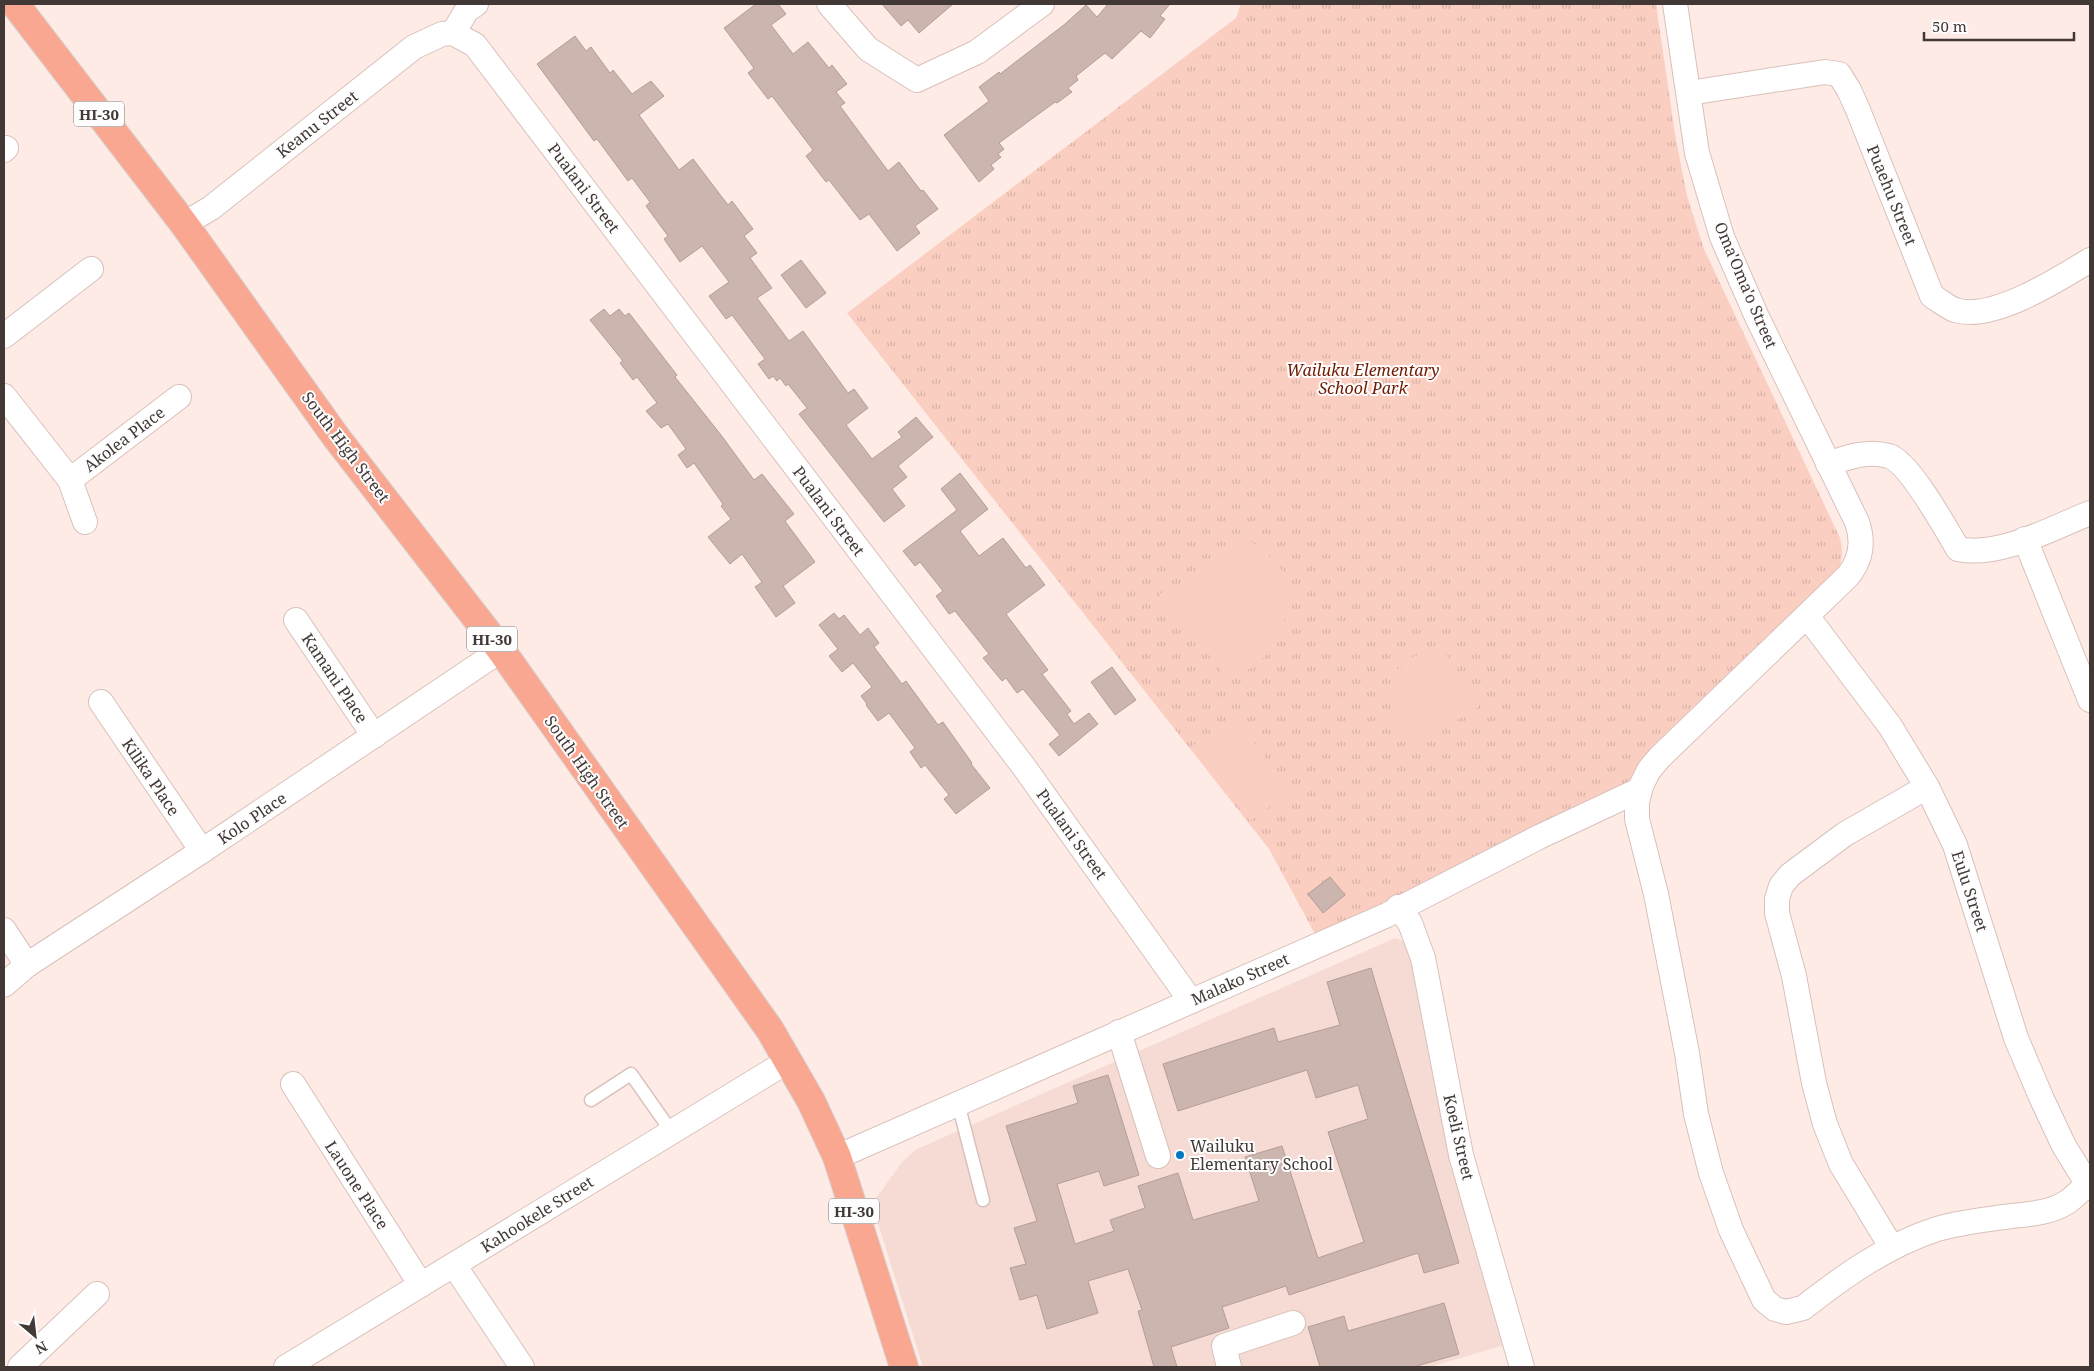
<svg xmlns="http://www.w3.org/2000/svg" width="2094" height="1371" font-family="'Noto Serif',serif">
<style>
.built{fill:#f5dbd3}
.grass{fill:url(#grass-tufts)}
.pitch{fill:#fbcec2}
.building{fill:#ccb5af;stroke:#b39d96}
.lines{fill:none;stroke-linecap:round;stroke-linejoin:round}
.service-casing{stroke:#d8c1ba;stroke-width:15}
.minor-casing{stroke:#d8c1ba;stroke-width:26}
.primary-casing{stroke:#d5d3d3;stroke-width:30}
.service{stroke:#fff;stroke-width:12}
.minor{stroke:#fff;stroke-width:24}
.primary{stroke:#f9a791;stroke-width:28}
.poi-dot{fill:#0079c3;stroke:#fdfdfd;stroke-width:2}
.labels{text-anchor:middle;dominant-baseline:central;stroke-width:4;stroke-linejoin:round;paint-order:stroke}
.shield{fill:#fdfdfd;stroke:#7a7472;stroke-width:1}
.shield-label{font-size:15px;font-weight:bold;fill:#423936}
.street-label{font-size:16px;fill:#423936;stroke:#fdfdfd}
.park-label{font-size:16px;font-style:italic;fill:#6f1a00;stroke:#fdfdfd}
.poi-label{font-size:16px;fill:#423936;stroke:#fdfdfd;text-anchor:start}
</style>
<defs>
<pattern id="grass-tufts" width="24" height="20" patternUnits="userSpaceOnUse" patternTransform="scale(1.25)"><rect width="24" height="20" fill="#fbcec2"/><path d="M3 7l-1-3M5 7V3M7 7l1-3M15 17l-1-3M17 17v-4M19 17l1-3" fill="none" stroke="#d8b2a7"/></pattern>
</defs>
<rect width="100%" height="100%" fill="#ffebe6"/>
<polygon class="built" points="1395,938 1410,944 1455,1180 1508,1344 1430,1367 923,1367 872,1204 902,1162 917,1149"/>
<path class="grass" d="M1241,4H1656L1675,134L1687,196L1704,249L1840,538C1844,553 1841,564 1836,579L1630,793L1315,934L1269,849L847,313L1236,18Z"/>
<g class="pitch">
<path d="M1250,541C1265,552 1283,564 1287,584C1294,622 1266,677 1224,675L1178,612H1165L1158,604L1160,594L1169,590L1178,591Z"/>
<polygon points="1431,649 1448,656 1478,707 1433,735 1412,735 1393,717 1390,692 1396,671 1413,657"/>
<polygon points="1234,716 1290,792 1250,821 1192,746"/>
</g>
<g class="building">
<polygon points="756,4 778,4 786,14 771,25 793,54 808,42 829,68 832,65 847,84 836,92 845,103 840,106 888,171 899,162 921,191 923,190 938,209 915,226 920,233 897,251 869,214 860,220 829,180 826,182 806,156 813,150 772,96 768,99 748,73 754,68 724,28"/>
<polygon points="882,4 953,4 919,33 908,20 901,26"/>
<polygon points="1108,4 1170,4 1160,16 1165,19 1150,38 1141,31 1112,59 1105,53 1076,76 1078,80 1068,88 1072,92 1057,103 1055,102 999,143 1004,149 998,154 1001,157 991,165 994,169 979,182 944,135 989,101 979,87 999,72 1000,74 1065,24 1086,5 1097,17"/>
<polygon points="575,36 586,51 591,47 610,73 613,70 632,94 651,81 664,96 639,115 679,170 693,159 728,205 732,201 753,229 744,236 757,253 750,258 772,288 757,298 789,341 803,331 848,393 854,389 868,408 846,425 872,459 902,437 898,432 916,417 933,437 898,466 907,477 892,489 905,506 884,522 799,414 807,408 788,384 786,386 780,378 777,381 773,376 769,379 758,364 765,359 732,315 726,319 709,296 729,282 702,246 680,262 664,239 668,236 646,206 650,202 632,178 628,181 597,139 594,141 537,64"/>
<polygon points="801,260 826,293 806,308 781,275"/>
<polygon points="604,309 610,316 619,309 625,316 629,313 677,375 675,377 721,435 754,480 762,474 794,514 785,521 815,562 783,586 795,603 776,617 755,587 762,582 742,554 730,564 708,537 731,519 721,506 723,504 694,463 687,468 678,455 686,449 668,424 661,428 646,411 657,403 637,377 633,380 620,363 623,361 590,320"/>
<polygon points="960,473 988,509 960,531 979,556 1003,538 1026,568 1030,565 1045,585 1006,614 1048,670 1042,674 1071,711 1067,714 1074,724 1089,713 1098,724 1059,756 1049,744 1060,735 1023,689 1017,693 1006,678 1002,681 983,658 989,654 955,611 949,614 936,596 943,591 920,562 915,566 903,551 957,510 941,489"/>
<polygon points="834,613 839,619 844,615 860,635 868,628 879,643 874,647 902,684 906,681 938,725 943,722 972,763 971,764 990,788 956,814 944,799 949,795 925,765 921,768 910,752 915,748 889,713 878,721 866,705 867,704 861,696 872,687 853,663 842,672 829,656 838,649 819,625"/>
<polygon points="1112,667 1136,700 1115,715 1091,682"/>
<polygon points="1330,877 1345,895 1323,913 1308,894"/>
<polygon points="1371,968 1459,1263 1424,1273 1418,1253 1289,1295 1286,1286 1222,1307 1229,1328 1171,1347 1177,1367 1154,1367 1138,1311 1142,1310 1128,1269 1088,1281 1098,1313 1047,1329 1037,1295 1020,1300 1010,1268 1026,1264 1014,1228 1037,1221 1006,1126 1078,1103 1073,1086 1108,1075 1139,1175 1104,1186 1099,1171 1057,1184 1075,1244 1114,1231 1110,1220 1145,1208 1138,1186 1178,1173 1193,1220 1259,1201 1245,1157 1282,1146 1318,1258 1364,1242 1328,1132 1368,1119 1358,1085 1316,1098 1307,1070 1178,1111 1163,1064 1274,1028 1278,1042 1340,1025 1327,982"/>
<polygon points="1444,1303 1459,1354 1413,1367 1320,1367 1308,1327 1344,1316 1348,1331"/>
</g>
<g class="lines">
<g class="service-casing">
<g id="service">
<polyline points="591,1100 631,1074 671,1131"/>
<polyline points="958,1103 983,1200"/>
</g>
</g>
<g class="minor-casing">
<g id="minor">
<polyline points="829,4 868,49 917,80 977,52 1042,4"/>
<path d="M1675,4L1697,153L1722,237L1757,317L1857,522C1864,542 1861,560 1848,576L1660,757L1649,770L1641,786L1637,802V819L1656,894L1687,1053L1696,1114L1711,1173L1731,1230L1764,1300L1775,1309L1786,1312L1803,1308C1844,1276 1887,1245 1937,1229C1962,1222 1987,1219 2012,1216C2030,1214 2048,1213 2064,1204C2073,1199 2080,1191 2087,1184"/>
<polyline points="453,33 475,45 1024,767 1191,1001"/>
<polyline points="453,33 467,10 476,4"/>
<path d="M1689,93L1825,72L1839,74L1849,90L1858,110L1932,296C1939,300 1947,307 1955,310C1992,322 2059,279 2090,260"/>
<polyline points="4,150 6,148"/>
<polyline points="184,224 211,208 414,47 442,34 453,33"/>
<polyline points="4,336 91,269"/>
<polyline points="4,396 70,480 85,522"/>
<path d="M1828,464C1848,457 1868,450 1889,456C1910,463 1946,529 1958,549C1999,558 2052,528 2090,513"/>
<polyline points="70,480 179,397"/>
<polyline points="2025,539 2090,700"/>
<polyline points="1807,616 1890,726 1927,787 1955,845 2016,1038 2041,1097 2064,1146 2090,1188"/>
<polyline points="296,620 374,736"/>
<polyline points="101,702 202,851"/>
<polyline points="1398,907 1410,923 1423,958 1461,1155 1522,1367"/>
<polyline points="4,930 27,965"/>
<polyline points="4,985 27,965 202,851 501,650"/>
<polyline points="1119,1032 1158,1156"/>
<polyline points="293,1084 421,1285"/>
<polyline points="837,1157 1387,915 1539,837 1639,790"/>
<polyline points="1892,1248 1841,1164 1825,1124 1814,1083 1794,976 1777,913 1777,899 1781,886 1790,875 1845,834 1927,787"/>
<polyline points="454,1265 522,1367"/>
<polyline points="20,1367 97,1294"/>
<polyline points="286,1367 788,1061"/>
<polyline points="1229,1367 1224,1346 1293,1323"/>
</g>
</g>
<g class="primary-casing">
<polyline id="primary" points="15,4 184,224 336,437 501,650 770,1030 811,1101 837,1157 904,1367"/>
</g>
<use href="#service" class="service"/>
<use href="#minor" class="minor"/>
<use href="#primary" class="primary"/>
</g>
<circle class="poi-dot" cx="1180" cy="1155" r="5"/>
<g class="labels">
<g class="shield">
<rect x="74" y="101.5" width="50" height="25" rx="4"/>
<rect x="467" y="626.5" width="50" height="25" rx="4"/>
<rect x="829" y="1198.5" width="50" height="25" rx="4"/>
</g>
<g class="shield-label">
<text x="99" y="114">HI-30</text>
<text x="492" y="639">HI-30</text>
<text x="854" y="1211">HI-30</text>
</g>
<g class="street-label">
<text transform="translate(317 124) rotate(-38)">Keanu Street</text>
<text transform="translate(584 188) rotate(53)">Pualani Street</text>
<text transform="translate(1892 195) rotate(68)">Puaehu Street</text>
<text transform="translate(1746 285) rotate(67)">Oma'Oma'o Street</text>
<text transform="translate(124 439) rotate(-37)">Akolea Place</text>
<text transform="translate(346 447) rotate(53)">South High Street</text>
<text transform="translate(829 511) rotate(53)">Pualani Street</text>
<text transform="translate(335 678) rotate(56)">Kamani Place</text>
<text transform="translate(587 772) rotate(55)">South High Street</text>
<text transform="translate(151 777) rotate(56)">Kilika Place</text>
<text transform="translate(252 818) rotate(-34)">Kolo Place</text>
<text transform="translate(1072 834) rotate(54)">Pualani Street</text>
<text transform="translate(1970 891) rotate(72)">Eulu Street</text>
<text transform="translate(1240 979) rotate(-24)">Malako Street</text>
<text transform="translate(1459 1137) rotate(77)">Koeli Street</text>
<text transform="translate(357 1185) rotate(57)">Lauone Place</text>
<text transform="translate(537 1214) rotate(-32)">Kahookele Street</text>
</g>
<g class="park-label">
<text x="1363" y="370">Wailuku Elementary<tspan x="1363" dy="18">School Park</tspan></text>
</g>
<g class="poi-label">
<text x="1190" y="1146">Wailuku<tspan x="1190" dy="18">Elementary School</tspan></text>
</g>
</g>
<rect width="2094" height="1371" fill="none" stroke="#423936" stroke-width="10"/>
<g transform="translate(35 1336) rotate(152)" stroke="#fdfdfd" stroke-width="4" paint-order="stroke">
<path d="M0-4L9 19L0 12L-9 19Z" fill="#423936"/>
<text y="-8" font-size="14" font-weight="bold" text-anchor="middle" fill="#423936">N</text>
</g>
<path d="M1924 32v8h150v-8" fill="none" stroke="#423936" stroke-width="2.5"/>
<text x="1932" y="32" font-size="15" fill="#423936" stroke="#fdfdfd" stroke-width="4" paint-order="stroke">50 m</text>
</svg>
